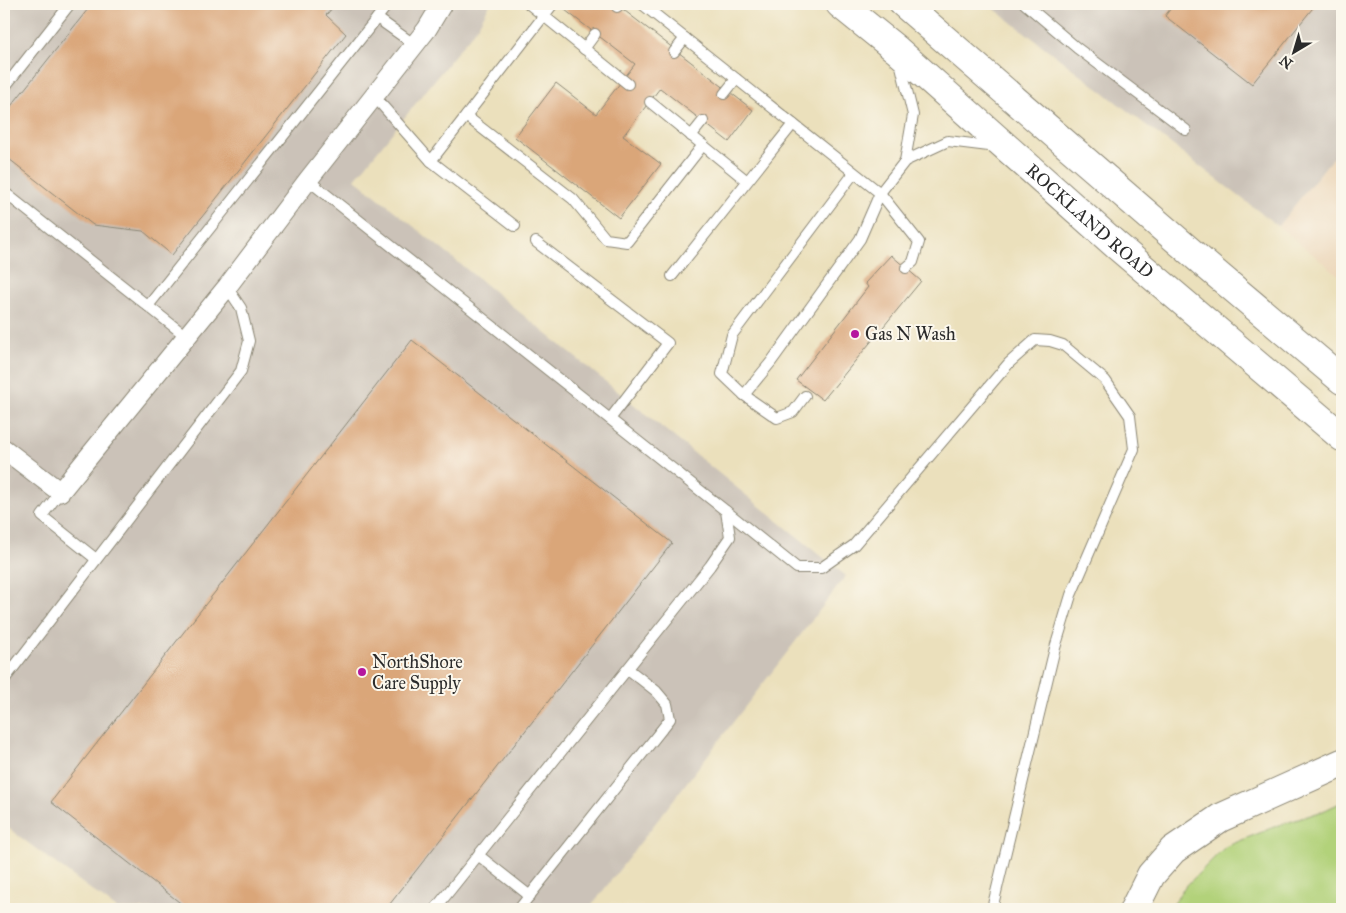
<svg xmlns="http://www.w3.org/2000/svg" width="1346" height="913" font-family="'IM FELL Great Primer',serif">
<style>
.built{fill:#ecd7ba}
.industrial{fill:#cbc2b8}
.green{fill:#b2d27a;stroke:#6e7e52}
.building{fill:#daa679}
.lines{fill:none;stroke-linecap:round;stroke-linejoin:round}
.lane-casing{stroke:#8b8674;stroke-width:12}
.street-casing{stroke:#8b8674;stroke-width:21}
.secondary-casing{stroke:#8b8674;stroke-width:30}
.highway-casing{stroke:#8b8674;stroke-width:30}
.lane{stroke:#fff;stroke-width:10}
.street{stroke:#fff;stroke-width:19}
.secondary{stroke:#fff;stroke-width:28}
.highway{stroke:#fff;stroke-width:28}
.poi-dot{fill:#b5179e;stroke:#fbf7ec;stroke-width:2}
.labels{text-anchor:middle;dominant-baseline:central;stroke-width:4;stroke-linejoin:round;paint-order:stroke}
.street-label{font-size:18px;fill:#2b2b2b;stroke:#fbf7ec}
.poi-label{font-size:18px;fill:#2b2b2b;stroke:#fbf7ec;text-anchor:start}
</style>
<rect width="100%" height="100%" fill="#fbf7ec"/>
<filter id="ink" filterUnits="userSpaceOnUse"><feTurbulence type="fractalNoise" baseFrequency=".02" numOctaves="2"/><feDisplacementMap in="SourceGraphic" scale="10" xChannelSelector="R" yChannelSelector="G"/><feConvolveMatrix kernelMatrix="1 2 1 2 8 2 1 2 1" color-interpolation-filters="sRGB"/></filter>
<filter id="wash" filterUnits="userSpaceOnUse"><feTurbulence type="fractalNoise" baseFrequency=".0096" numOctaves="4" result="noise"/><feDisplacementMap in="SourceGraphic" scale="20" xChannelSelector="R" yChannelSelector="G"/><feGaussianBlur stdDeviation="1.12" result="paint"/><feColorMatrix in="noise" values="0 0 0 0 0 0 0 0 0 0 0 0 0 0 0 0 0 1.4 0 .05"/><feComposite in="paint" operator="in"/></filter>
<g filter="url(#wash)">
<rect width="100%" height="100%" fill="#ebe0bc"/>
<polygon class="built" points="1342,146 1342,278 1278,226"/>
<g class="industrial">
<polygon points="4,4 490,4 478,26 355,179 846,576 589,909 117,909 4,825"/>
<polygon points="988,4 1342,4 1342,146 1278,226"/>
</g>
<polygon class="green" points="1342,802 1342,909 1171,909 1182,890 1225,847 1274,827 1323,811"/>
<g id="blocks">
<g class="building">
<polygon points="92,4 336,4 326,15 346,34 172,255 143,231 93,225 4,155 4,115"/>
<polygon points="570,4 616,4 753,110 729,142 660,88 623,136 661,164 619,218 515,137 556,83 596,114 635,64 565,10"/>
<polygon points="1174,4 1316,4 1252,84 1165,16"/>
<polygon points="891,255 921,281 823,400 796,380 868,287 865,283"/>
<polygon points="412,340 672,543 386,909 188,909 51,802"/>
</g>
</g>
</g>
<g filter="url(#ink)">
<use href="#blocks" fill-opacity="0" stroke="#8b8674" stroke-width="1"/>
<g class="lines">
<g class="lane-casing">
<g id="lane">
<polyline points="388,4 377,18 415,45"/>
<polyline points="529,4 628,84"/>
<polyline points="642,4 880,193 905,161 948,141 997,147"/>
<polyline points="1025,4 1077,48 1186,130"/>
<polyline points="617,7 620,4"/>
<polyline points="584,49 595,34"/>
<polyline points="674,52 685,38"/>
<polyline points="900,62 913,115 905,161"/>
<polyline points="4,88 70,4"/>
<polyline points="724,94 736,79"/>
<polyline points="374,96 431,161"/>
<polyline points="650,102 747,181"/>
<polyline points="466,116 573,199 606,239 627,242 703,145"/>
<polyline points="691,136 703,121"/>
<polyline points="308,180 726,511 730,537 710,566 435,909"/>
<polyline points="4,192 187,337"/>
<polyline points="515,226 431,161 553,4"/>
<polyline points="536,242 668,343 610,419"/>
<polyline points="672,276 793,124"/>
<polyline points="148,306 377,18"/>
<polyline points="744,395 771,362 860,239 880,193 919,242 913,262 906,268"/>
<polyline points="805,396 793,412 777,418 744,395 722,374 732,335 854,173"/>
<polyline points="60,492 42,516 96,559"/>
<polyline points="726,511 797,568 821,568 854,545 1009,363 1035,340 1050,341 1063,345 1105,380 1130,416 1134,449 1071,595 1055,648 992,909"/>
<polyline points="4,680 241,371 249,341 241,308 227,287"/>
<polyline points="478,855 530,896"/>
<polyline points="519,909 670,719 667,704 656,691 628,669"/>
</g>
</g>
<g class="street-casing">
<polyline id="street" points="4,449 60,492 227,287 308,180 427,29 442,4"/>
</g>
<g class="secondary-casing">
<g id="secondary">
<path id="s1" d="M840,4L897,50L1116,245L1342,437"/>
<polyline points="904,4 1207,266 1342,380"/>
</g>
</g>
<g class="highway-casing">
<polyline id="highway" points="1134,909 1151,875 1173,850 1220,818 1342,763"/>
</g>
<use href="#lane" class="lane"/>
<use href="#street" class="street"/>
<use href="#secondary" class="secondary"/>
<use href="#highway" class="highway"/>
</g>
</g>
<g class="poi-dot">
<circle cx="855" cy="334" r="5"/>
<circle cx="362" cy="672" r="5"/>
</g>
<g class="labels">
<g class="street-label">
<text stroke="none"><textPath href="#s1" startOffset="331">ROCKLAND ROAD</textPath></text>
</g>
<g class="poi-label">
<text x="865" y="334">Gas N Wash</text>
<text x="372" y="662">NorthShore<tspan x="372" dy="21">Care Supply</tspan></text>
</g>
</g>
<rect width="1346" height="913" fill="none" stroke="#fbf7ec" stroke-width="20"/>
<g transform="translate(1294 52) rotate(218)" stroke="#fbf7ec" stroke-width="4" paint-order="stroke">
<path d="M0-4L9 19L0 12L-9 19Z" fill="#2b2b2b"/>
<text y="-8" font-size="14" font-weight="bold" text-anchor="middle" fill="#2b2b2b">N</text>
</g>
</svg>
